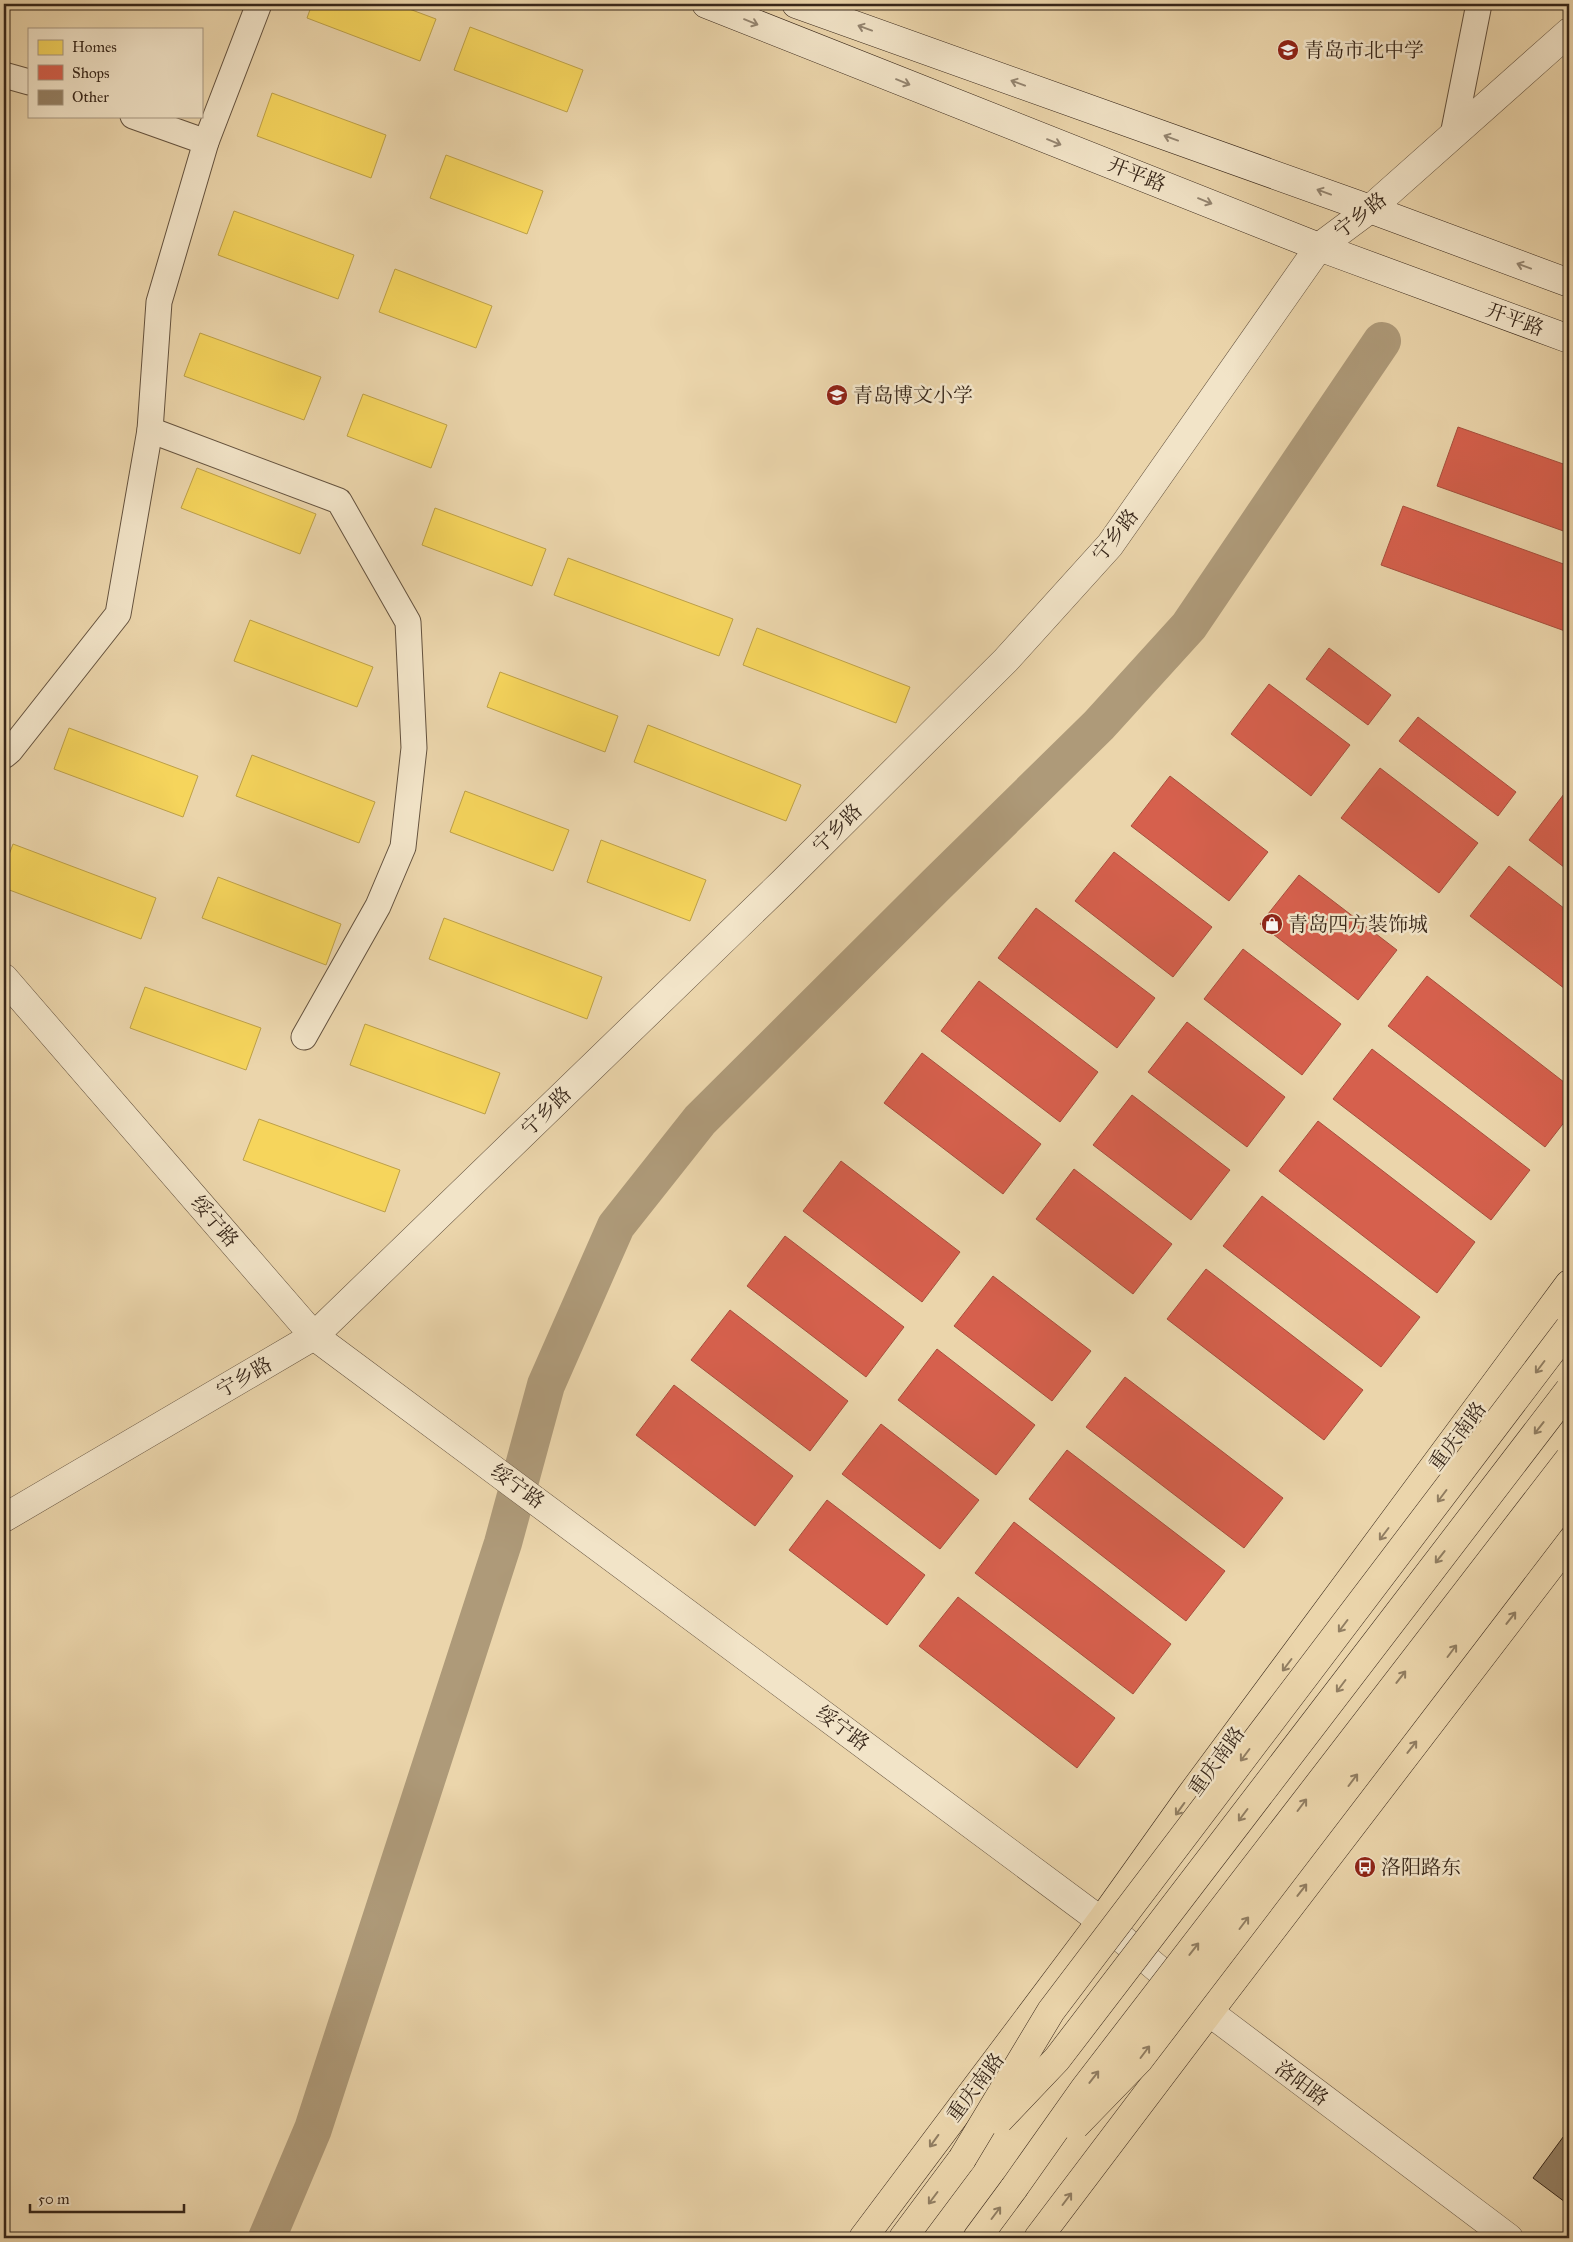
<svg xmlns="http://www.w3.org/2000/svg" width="1573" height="2242" font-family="'IM FELL Great Primer','Noto Serif SC',serif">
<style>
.homes{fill:#f6d55c;stroke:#bda048}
.shops{fill:#d6604d;stroke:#a64f3d}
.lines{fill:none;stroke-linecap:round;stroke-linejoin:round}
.river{stroke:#ae9a79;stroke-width:38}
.building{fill:#958165;stroke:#372619}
.minor-casing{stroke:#64523e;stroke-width:27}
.tertiary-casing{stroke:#64523e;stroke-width:29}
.secondary-casing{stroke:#372619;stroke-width:29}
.primary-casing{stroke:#372619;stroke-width:29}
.trunk-casing{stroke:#372619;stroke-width:29}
.minor{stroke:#f2e4c8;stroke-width:25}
.tertiary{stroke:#f2e4c8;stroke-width:28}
.secondary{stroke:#f2e4c8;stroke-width:28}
.primary{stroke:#ebd5ab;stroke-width:28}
.trunk{stroke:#ebd5ab;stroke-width:28}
.trunk-bridge-casing{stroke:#372619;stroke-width:29;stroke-linecap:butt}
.trunk-bridge{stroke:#ebd5ab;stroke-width:28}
.oneway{stroke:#948570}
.oneway2{stroke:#917e62}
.labels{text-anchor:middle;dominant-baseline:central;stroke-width:5;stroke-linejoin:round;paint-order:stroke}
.poi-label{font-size:20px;fill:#372619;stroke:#f2e4c8;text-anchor:start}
.street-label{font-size:20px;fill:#372619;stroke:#f2e4c8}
</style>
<rect width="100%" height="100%" fill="#ebd5ab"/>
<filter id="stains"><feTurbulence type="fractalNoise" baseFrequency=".004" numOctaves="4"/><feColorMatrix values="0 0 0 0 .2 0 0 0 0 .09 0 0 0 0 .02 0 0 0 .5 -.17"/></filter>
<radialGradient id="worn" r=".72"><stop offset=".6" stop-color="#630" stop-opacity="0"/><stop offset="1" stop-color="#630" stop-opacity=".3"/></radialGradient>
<g class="homes">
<polygon points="312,4 396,4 436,19 420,61 307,18"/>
<polygon points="470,27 583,70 567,112 454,70"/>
<polygon points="272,93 386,135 371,178 257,136"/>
<polygon points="446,155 543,191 527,234 430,198"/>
<polygon points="234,211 354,255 338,299 218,255"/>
<polygon points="395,269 492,306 476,348 379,312"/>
<polygon points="200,333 321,377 304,420 184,376"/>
<polygon points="363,394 447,425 431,468 347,436"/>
<polygon points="197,468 316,514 300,554 181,508"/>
<polygon points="435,508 546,549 532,586 422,545"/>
<polygon points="568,558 733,619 719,656 554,595"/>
<polygon points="250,620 373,667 357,707 234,661"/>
<polygon points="757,628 910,687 896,723 743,665"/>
<polygon points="500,672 618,716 605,752 487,707"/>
<polygon points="648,725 801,785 786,821 634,762"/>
<polygon points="69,728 198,776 183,817 54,769"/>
<polygon points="252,755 375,802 359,843 236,796"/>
<polygon points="465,791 569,830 553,871 450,832"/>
<polygon points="601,840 706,880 690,921 587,882"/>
<polygon points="13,844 156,898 141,939 4,888 4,868"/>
<polygon points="218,877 341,924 326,965 202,918"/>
<polygon points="444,918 602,977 587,1019 429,959"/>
<polygon points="145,987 261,1028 246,1070 130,1028"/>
<polygon points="365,1024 500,1073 485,1114 350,1065"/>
<polygon points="259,1119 400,1170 385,1212 243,1160"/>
</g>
<g class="shops">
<polygon points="1458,427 1569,466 1569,533 1437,486"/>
<polygon points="1403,506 1569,566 1569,621 1565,631 1381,565"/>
<polygon points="1329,648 1391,695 1368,725 1306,679"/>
<polygon points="1269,684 1350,745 1311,796 1231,734"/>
<polygon points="1418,717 1516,792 1498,816 1399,741"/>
<polygon points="1380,768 1478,843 1439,893 1341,818"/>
<polygon points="1170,776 1268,852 1229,901 1131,826"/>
<polygon points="1567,790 1569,792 1569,871 1529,840"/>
<polygon points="1114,852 1212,927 1173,977 1075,901"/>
<polygon points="1509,866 1569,912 1569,992 1470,916"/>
<polygon points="1299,875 1397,950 1358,1000 1260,924"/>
<polygon points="1036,908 1155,998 1117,1048 998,958"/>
<polygon points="1243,949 1341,1024 1302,1075 1204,999"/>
<polygon points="1427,976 1569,1086 1569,1116 1545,1147 1388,1026"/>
<polygon points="979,981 1098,1072 1060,1122 941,1031"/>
<polygon points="1187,1022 1285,1097 1247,1147 1148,1072"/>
<polygon points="1372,1049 1530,1170 1491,1220 1333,1099"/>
<polygon points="922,1053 1041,1144 1003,1194 884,1103"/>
<polygon points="1132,1095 1230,1170 1191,1220 1093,1145"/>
<polygon points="1318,1121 1475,1242 1437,1293 1279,1171"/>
<polygon points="841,1161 960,1252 922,1302 803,1211"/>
<polygon points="1074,1169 1172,1244 1133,1294 1036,1219"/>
<polygon points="1262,1196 1420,1317 1381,1367 1223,1246"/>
<polygon points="785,1236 904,1327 866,1377 747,1286"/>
<polygon points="1206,1269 1363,1390 1324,1440 1167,1319"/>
<polygon points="993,1276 1091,1351 1052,1401 954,1326"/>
<polygon points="730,1310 848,1401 810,1451 691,1360"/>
<polygon points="937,1349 1035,1425 996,1475 898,1400"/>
<polygon points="1125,1377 1283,1498 1244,1548 1086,1427"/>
<polygon points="674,1385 793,1476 755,1526 636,1435"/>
<polygon points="881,1424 979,1500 940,1549 842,1474"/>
<polygon points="1067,1450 1225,1571 1186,1621 1029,1499"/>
<polygon points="827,1500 925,1575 887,1625 789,1550"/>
<polygon points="1014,1522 1171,1644 1133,1694 975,1573"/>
<polygon points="958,1597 1115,1718 1077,1768 919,1646"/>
</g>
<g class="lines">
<polyline class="river" points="267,2238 313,2129 503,1543 546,1385 616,1226 700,1120 936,885 1099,725 1189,626 1382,341"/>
</g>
<polygon class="building" points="1569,2129 1569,2205 1533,2178"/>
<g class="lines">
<g class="minor-casing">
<g id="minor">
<polyline points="4,75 29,82"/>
<polyline points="133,116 206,142"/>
<polyline points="1453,135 1479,4"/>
<polyline points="150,430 339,501 408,622 414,748 403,847 378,906 304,1037"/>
<polyline points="4,756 10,751 118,614 150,430 159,302 206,142 259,4"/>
</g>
</g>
<g class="tertiary-casing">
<g id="tertiary">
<polyline points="4,978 314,1336 1101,1921 1209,2012 1509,2238"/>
<polyline points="4,1518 314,1336 783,882 1006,660 1110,545 1319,247 1370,209 1569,32"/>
</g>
</g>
<g class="secondary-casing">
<g id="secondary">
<polyline points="706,4 1319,247 1569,339"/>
<polyline points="796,4 1370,209 1569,283"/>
</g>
</g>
<g class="primary-casing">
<g id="primary">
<polyline points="863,2238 1101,1921 1190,1796 1569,1284"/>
<polyline points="1038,2238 1209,2012 1569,1542"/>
</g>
</g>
<g class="trunk-casing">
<g id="trunk">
<polyline points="903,2238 962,2159"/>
<polyline points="977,2238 1014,2188"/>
</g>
</g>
<use href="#minor" class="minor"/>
<use href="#tertiary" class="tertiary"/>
<use href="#secondary" class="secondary"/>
<use href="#primary" class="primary"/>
<use href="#trunk" class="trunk"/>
<g class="trunk-bridge-casing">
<g id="trunk-bridge">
<polyline points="999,2120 1057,2059 1569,1390"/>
<polyline points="1075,2126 1139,2060 1569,1497"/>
<polyline points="962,2159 1051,2011 1569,1328"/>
<polyline points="1014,2188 1084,2089 1569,1459"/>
</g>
</g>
<use href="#trunk-bridge" class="trunk-bridge"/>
</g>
<defs><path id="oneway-shaft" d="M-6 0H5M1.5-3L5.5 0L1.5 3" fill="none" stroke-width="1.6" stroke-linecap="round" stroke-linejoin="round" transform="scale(1.25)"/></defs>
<g class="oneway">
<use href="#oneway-shaft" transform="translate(751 22) rotate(22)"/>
<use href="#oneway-shaft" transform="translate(865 28) rotate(-160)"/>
<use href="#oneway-shaft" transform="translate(903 82) rotate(22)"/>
<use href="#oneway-shaft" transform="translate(1018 83) rotate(-160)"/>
<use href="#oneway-shaft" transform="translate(1171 138) rotate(-160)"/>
<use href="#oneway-shaft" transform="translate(1054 142) rotate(22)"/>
<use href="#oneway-shaft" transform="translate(1324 192) rotate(-160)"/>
<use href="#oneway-shaft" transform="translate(1205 201) rotate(22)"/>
<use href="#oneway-shaft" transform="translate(1524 266) rotate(-160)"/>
</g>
<g class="oneway2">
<use href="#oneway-shaft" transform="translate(1540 1367) rotate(127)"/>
<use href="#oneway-shaft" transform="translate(1539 1428) rotate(128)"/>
<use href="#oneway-shaft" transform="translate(1442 1496) rotate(127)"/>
<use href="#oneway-shaft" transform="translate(1384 1534) rotate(127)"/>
<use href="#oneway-shaft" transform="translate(1440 1557) rotate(128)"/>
<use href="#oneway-shaft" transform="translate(1511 1618) rotate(-52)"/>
<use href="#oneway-shaft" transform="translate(1343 1626) rotate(127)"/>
<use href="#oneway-shaft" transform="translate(1452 1651) rotate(-53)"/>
<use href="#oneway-shaft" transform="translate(1287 1665) rotate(127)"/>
<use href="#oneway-shaft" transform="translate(1401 1677) rotate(-52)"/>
<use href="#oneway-shaft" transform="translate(1341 1686) rotate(127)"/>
<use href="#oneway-shaft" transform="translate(1412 1747) rotate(-52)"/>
<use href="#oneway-shaft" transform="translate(1245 1755) rotate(127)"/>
<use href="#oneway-shaft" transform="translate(1353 1780) rotate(-53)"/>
<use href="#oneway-shaft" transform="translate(1302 1805) rotate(-53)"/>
<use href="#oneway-shaft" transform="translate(1180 1809) rotate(126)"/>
<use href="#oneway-shaft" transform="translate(1243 1815) rotate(127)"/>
<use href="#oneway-shaft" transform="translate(1302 1890) rotate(-52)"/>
<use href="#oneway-shaft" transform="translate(1244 1923) rotate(-53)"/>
<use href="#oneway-shaft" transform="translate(1194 1949) rotate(-52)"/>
<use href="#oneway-shaft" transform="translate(1145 2052) rotate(-53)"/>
<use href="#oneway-shaft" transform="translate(1094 2077) rotate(-52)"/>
<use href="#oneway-shaft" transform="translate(934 2141) rotate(126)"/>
<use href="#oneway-shaft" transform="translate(933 2198) rotate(127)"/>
<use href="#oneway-shaft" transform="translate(1067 2199) rotate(-53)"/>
<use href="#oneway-shaft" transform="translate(996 2213) rotate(-53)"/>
</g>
<defs>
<g id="school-disc" transform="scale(1.125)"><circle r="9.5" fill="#8f2418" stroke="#f2e4c8"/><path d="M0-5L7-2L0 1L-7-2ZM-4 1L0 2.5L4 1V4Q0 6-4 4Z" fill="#fff"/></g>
<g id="shop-disc" transform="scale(1.125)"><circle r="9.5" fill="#8f2418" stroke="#f2e4c8"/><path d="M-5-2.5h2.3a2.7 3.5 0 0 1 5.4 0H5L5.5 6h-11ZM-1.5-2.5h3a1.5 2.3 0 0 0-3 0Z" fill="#fff"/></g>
<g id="bus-disc" transform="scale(1.125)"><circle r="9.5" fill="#8f2418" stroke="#f2e4c8"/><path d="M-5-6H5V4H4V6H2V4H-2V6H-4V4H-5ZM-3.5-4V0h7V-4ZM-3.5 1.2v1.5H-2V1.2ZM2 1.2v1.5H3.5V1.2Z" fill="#fff"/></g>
</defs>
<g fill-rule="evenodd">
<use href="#school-disc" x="1288" y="50"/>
<use href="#school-disc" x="837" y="395"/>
<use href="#shop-disc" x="1272" y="924"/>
<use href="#bus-disc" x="1365" y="1867"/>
</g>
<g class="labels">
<g class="poi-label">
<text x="1304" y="50">青岛市北中学</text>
<text x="853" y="395">青岛博文小学</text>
<text x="1288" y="924">青岛四方装饰城</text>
<text x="1381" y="1867">洛阳路东</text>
</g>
<g class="street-label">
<text transform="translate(1137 174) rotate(22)">开平路</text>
<text transform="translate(1360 215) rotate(-38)">宁乡路</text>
<text transform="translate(1515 319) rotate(20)">开平路</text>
<text transform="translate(1115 535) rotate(-52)">宁乡路</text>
<text transform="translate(837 828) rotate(-45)">宁乡路</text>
<text transform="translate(546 1111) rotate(-44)">宁乡路</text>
<text transform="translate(215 1221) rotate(49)">绥宁路</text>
<text transform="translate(244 1377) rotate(-30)">宁乡路</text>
<text transform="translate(1457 1436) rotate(-53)">重庆南路</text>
<text transform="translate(518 1486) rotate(36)">绥宁路</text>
<text transform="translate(843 1728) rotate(37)">绥宁路</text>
<text transform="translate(1216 1761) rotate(-54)">重庆南路</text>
<text transform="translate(1302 2083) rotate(37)">洛阳路</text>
<text transform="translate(975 2087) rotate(-53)">重庆南路</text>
</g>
</g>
<rect width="1573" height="2242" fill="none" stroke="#ebd5ab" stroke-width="20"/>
<rect x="5" y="5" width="1563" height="2232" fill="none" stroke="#372619" stroke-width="2.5"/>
<rect x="10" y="10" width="1553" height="2222" fill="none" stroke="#372619"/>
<rect x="28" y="28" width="175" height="90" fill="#f2e4c8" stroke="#a79882"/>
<rect x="38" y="40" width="25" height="15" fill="#f6d55c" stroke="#a79882"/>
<text x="72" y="52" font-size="15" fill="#372619">Homes</text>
<rect x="38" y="65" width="25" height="15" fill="#d6604d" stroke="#a79882"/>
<text x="72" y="78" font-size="15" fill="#372619">Shops</text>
<rect x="38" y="90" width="25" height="15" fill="#958165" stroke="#a79882"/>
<text x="72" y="102" font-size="15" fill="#372619">Other</text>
<path d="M30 2204v8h154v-8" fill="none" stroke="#372619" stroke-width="2.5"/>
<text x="38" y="2204" font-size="15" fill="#372619" stroke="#f2e4c8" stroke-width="4" paint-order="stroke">50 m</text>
<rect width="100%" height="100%" filter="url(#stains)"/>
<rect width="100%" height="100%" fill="url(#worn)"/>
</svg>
